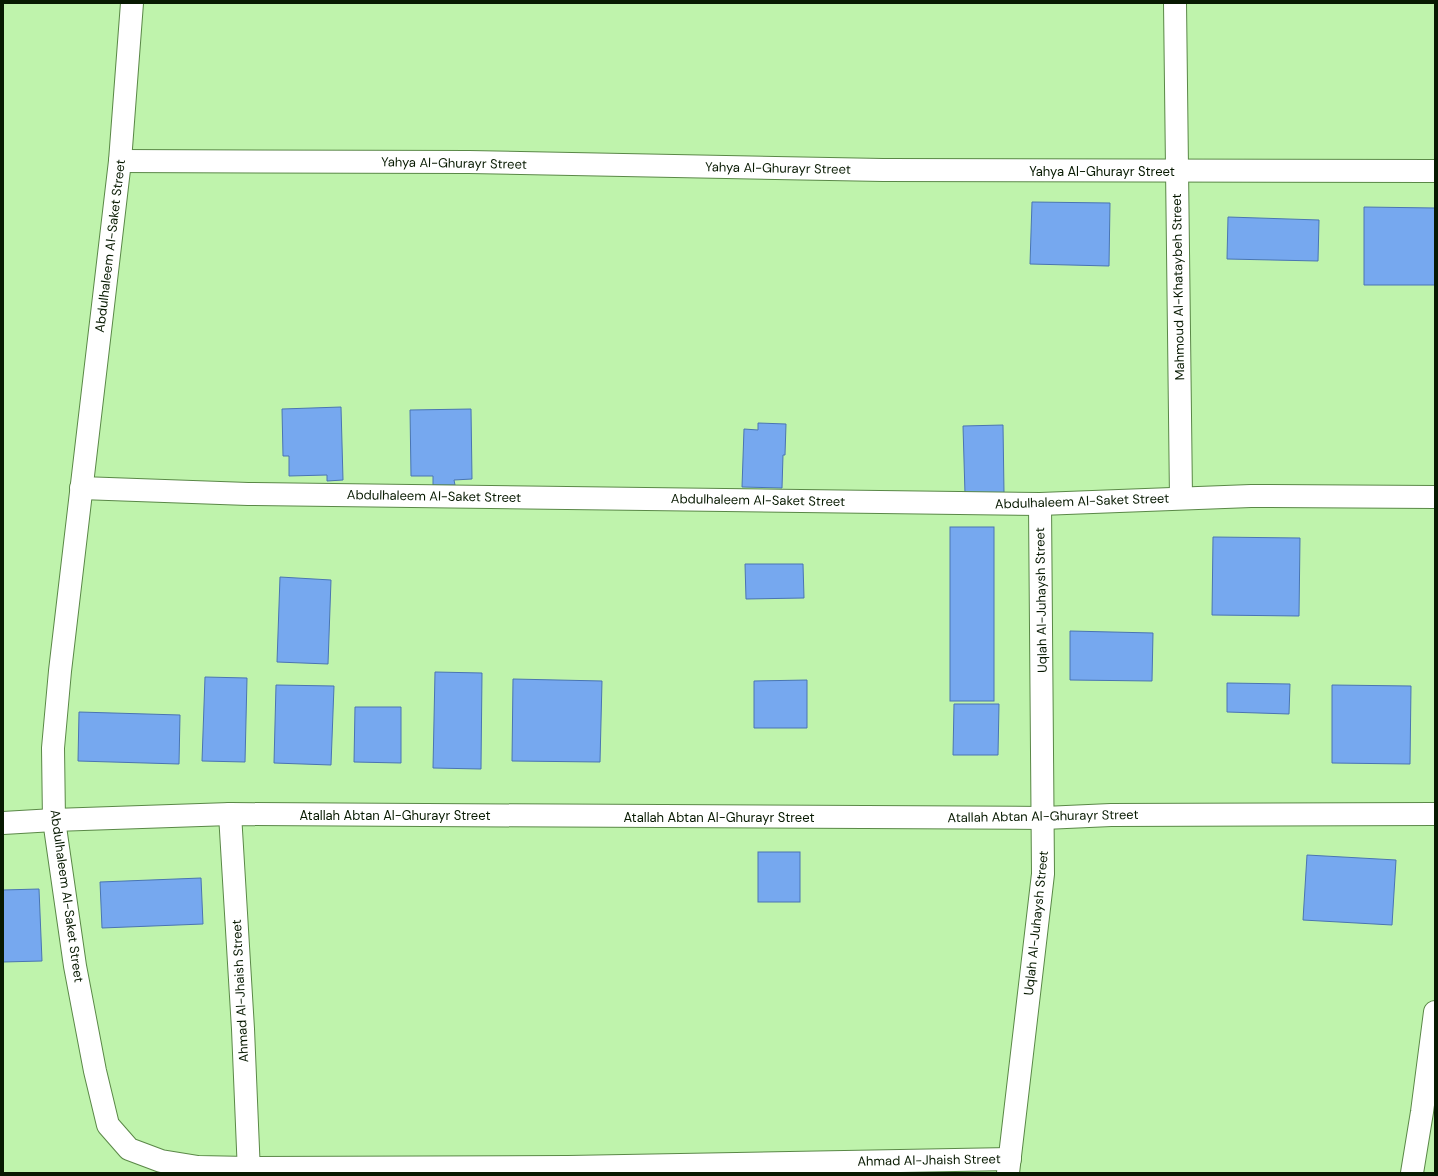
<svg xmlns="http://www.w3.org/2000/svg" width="1438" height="1176" font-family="'DM Sans',sans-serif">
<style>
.building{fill:#76a8ef;stroke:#4a75b2}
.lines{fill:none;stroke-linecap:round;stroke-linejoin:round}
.street-casing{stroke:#5a8847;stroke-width:24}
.street{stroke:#fff;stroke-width:22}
.labels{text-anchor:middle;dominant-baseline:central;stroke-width:3.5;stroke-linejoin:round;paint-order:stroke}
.street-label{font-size:13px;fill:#071901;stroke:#fff}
</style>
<rect width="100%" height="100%" fill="#bff3ac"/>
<g class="building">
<polygon points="1032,202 1110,203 1109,266 1030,264"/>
<polygon points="1364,207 1435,208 1435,285 1364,285"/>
<polygon points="1228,217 1319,220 1318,261 1227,259"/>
<polygon points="341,407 343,480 327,481 327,475 289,476 289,456 283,456 282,409"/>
<polygon points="471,409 472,479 454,480 455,485 433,485 433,476 411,476 410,410"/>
<polygon points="758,423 786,424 785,455 783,455 782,488 742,487 744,429 758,430"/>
<polygon points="1003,425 1004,493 965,494 963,426"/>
<rect x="950" y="527" width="44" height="174"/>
<polygon points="1213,537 1300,538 1299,616 1212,615"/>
<polygon points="745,564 803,564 804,598 746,599"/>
<polygon points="280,577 331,580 328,664 277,662"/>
<polygon points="1070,631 1153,633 1152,681 1070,680"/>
<polygon points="435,672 482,673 481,769 433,768"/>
<polygon points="205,677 247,678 245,762 202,761"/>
<polygon points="513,679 602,681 600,762 512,761"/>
<polygon points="807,680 807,728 754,728 754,681"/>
<polygon points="1227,683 1290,684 1289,714 1227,712"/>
<polygon points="276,685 334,686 331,765 274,763"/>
<polygon points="1332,685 1411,686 1410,764 1332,763"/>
<polygon points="954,704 999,704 998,755 953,755"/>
<polygon points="355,707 401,707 401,763 354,762"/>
<polygon points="79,712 180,715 179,764 78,761"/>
<rect x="758" y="852" width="42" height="50"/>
<polygon points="1307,855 1396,860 1392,925 1303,920"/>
<polygon points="201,878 203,924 102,928 100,882"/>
<polygon points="39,889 42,961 3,962 3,890"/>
</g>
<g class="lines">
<g class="street-casing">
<g id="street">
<polyline points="132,3 120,161 60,671 53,748 54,820 75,966 95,1071 108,1125 129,1149 161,1161 198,1167 248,1168 568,1167 1010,1159"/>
<polyline points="1175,3 1181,498"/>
<polyline points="120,161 469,162 883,170 1435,171"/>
<polyline points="81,488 248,494 1040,504 1251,496 1435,497"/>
<polyline points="230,814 243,1029 249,1173"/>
<polyline points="3,823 54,820 230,814 1044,818 1111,815 1435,814"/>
<polyline points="1008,1173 1043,874 1040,504"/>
<polyline points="1412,1173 1422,1112 1435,1012"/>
</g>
</g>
<use href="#street" class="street"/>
</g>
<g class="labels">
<g class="street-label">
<text transform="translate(454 163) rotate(1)">Yahya Al-Ghurayr Street</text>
<text transform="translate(778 168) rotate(1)">Yahya Al-Ghurayr Street</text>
<text x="1102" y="171">Yahya Al-Ghurayr Street</text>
<text transform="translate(110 246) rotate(-83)">Abdulhaleem Al-Saket Street</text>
<text transform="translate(1178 287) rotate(-91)">Mahmoud Al-Khataybeh Street</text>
<text transform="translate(434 496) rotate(1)">Abdulhaleem Al-Saket Street</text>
<text transform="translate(758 500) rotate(1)">Abdulhaleem Al-Saket Street</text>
<text transform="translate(1082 501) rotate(-2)">Abdulhaleem Al-Saket Street</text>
<text transform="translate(1041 600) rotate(-91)">Uqlah Al-Juhaysh Street</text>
<text x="395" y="815">Atallah Abtan Al-Ghurayr Street</text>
<text transform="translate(1043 816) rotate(-1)">Atallah Abtan Al-Ghurayr Street</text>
<text x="719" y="817">Atallah Abtan Al-Ghurayr Street</text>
<text transform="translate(67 896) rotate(82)">Abdulhaleem Al-Saket Street</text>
<text transform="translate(1036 923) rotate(-84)">Uqlah Al-Juhaysh Street</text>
<text transform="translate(240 991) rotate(-93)">Ahmad Al-Jhaish Street</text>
<text transform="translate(929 1160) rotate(-1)">Ahmad Al-Jhaish Street</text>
</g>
</g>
<rect width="1438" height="1176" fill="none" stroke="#071901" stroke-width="8"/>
</svg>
